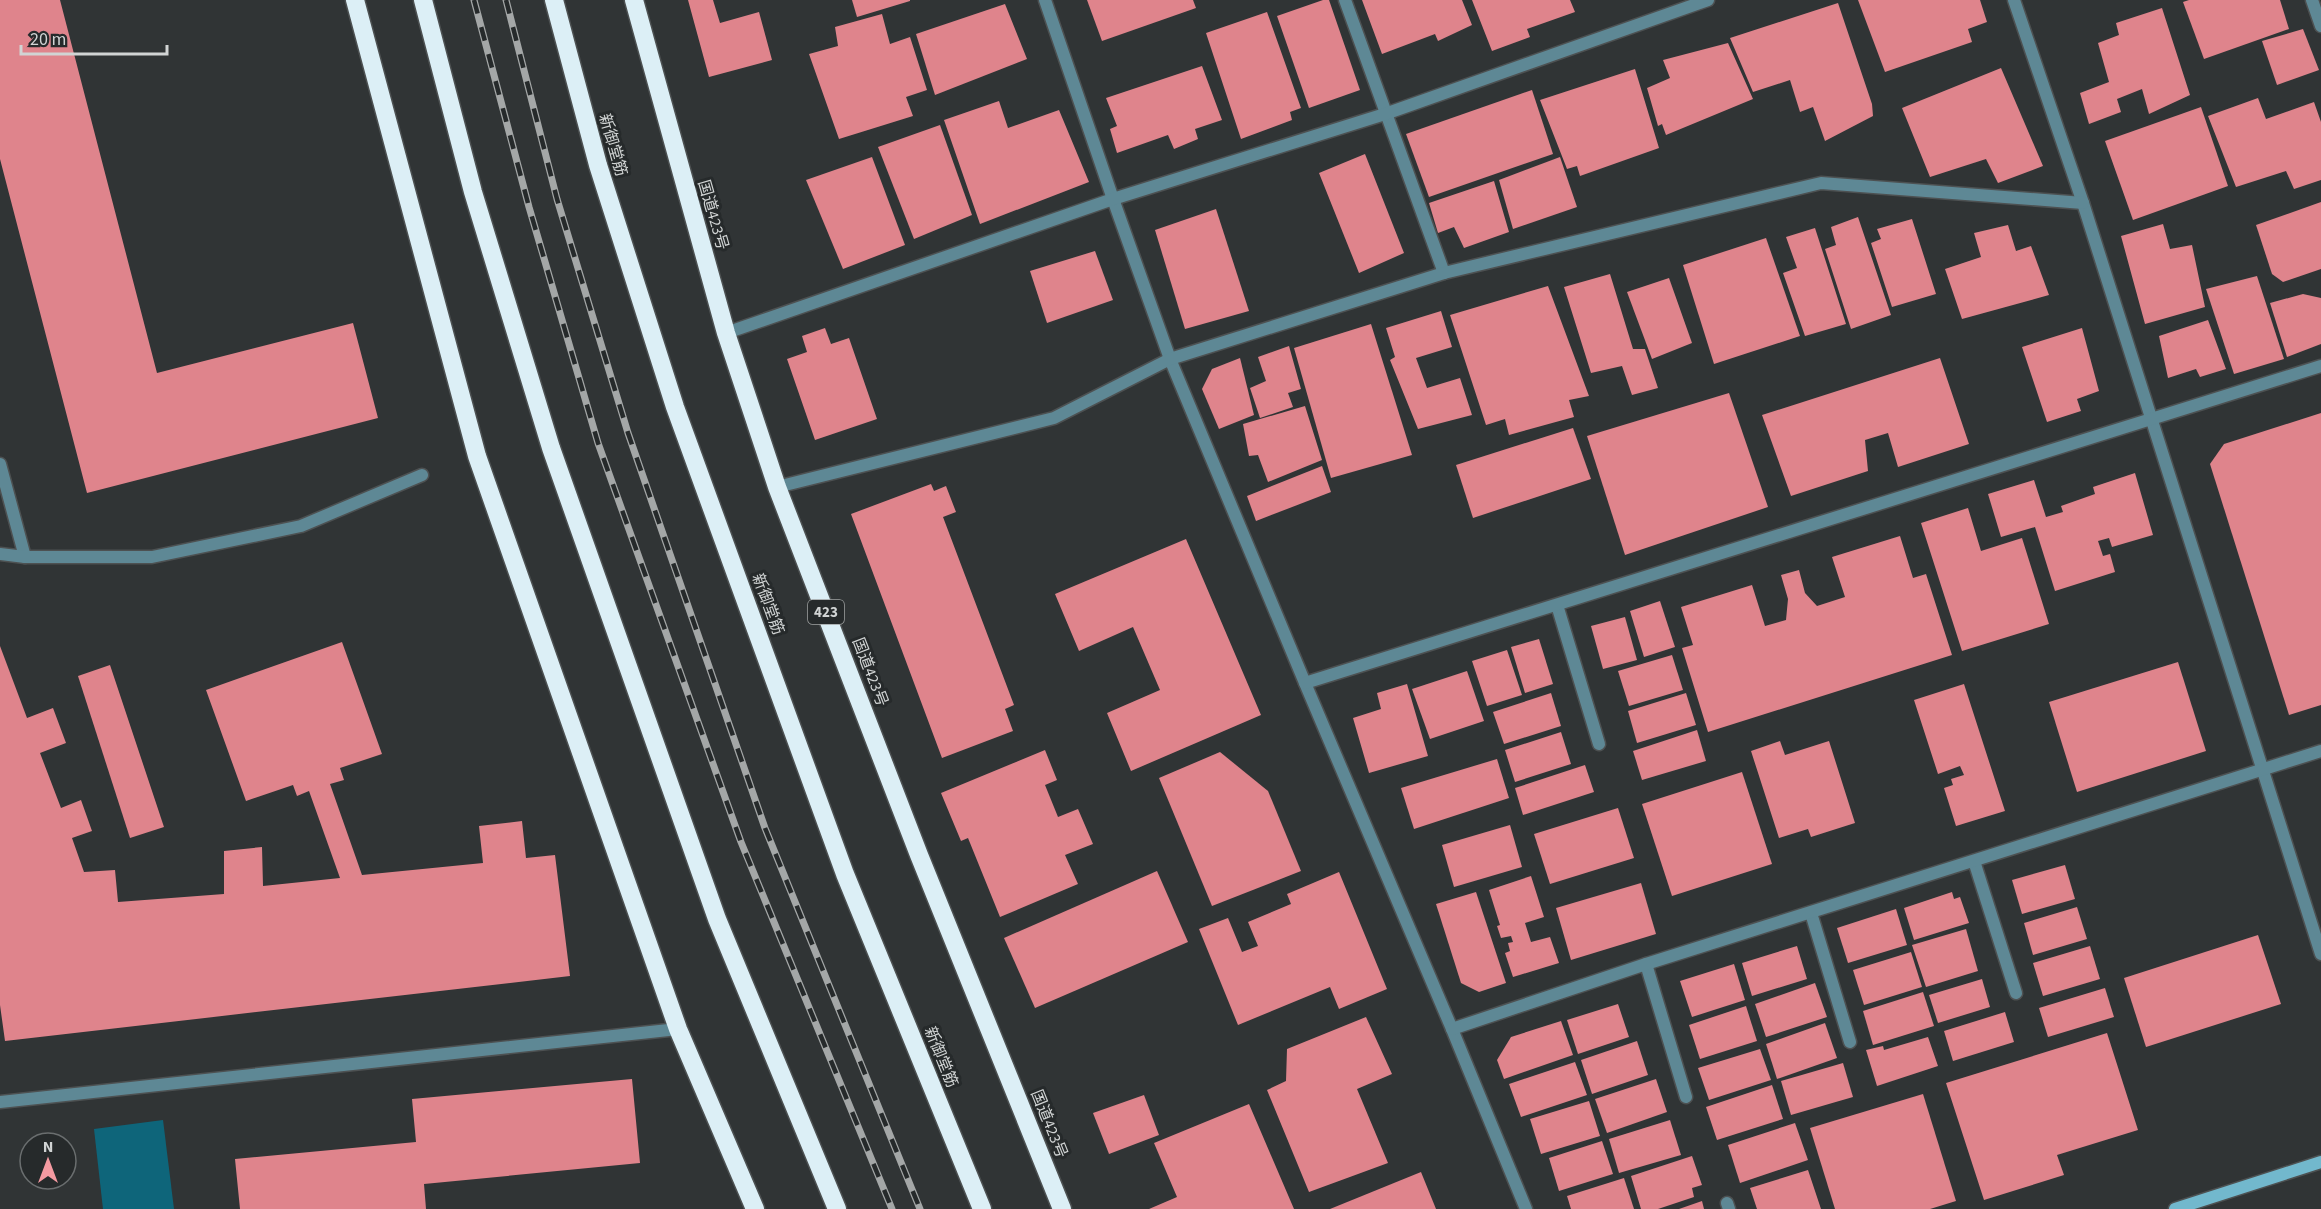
<svg xmlns="http://www.w3.org/2000/svg" width="2321" height="1209" font-family="'Source Sans 3','Noto Sans JP',sans-serif">
<style>
.green{fill:#0e657a}
.building{fill:#df848c}
.lines{fill:none;stroke-linecap:round;stroke-linejoin:round}
.street-casing{stroke:#4d5152;stroke-width:15}
.secondary-casing{stroke:#4d5152;stroke-width:15}
.highway-casing{stroke:#4d5152;stroke-width:21}
.street{stroke:#5e8895;stroke-width:12}
.secondary{stroke:#72b8cd;stroke-width:12}
.highway{stroke:#dceff6;stroke-width:18}
.rail-casing{stroke:#a4a7a7;stroke-width:7}
.rail{stroke:#262a2b;stroke-width:4.5;stroke-dasharray:14;stroke-linecap:butt}
.labels{text-anchor:middle;dominant-baseline:central;stroke-width:6;stroke-linejoin:round;paint-order:stroke}
.shield{fill:#262a2b;stroke:#9ea1a1;stroke-width:1.5}
.shield-label{font-size:15px;font-weight:bold;fill:#d1d4d4}
.street-label{font-size:16px;fill:#d1d4d4;stroke:#262a2b}
</style>
<rect width="100%" height="100%" fill="#303435"/>
<polygon class="green" points="163,1120 174,1209 103,1209 94,1129"/>
<g class="building">
<polygon points="0,0 60,0 157,373 353,323 378,418 87,493 0,159"/>
<polygon points="688,0 713,0 720,23 759,12 772,60 709,77"/>
<polygon points="852,0 910,0 910,1 857,17"/>
<polygon points="1087,0 1193,0 1196,8 1102,41"/>
<polygon points="1323,0 1329,0 1360,90 1309,108 1277,16"/>
<polygon points="1362,0 1462,0 1472,25 1438,41 1435,34 1382,54"/>
<polygon points="1472,0 1570,0 1575,12 1527,29 1530,37 1492,51"/>
<polygon points="1858,0 1980,0 1987,22 1968,29 1972,42 1885,72"/>
<polygon points="2189,0 2280,0 2289,29 2204,59 2183,2"/>
<polygon points="1838,3 1872,104 1873,116 1825,141 1813,107 1800,112 1790,80 1753,92 1730,38"/>
<polygon points="1005,4 1027,59 935,95 916,34"/>
<polygon points="2162,8 2190,95 2149,114 2142,89 2117,99 2121,112 2089,124 2080,93 2109,82 2098,43 2119,35 2116,23"/>
<polygon points="1267,12 1301,108 1290,112 1292,120 1241,139 1206,33"/>
<polygon points="882,14 890,44 910,37 927,90 906,97 913,116 839,139 809,54 838,46 835,27"/>
<polygon points="2303,29 2319,70 2277,85 2262,41"/>
<polygon points="1728,43 1753,99 1666,135 1662,124 1658,126 1647,88 1670,78 1663,60"/>
<polygon points="1202,66 1222,120 1195,129 1198,139 1174,149 1168,135 1117,153 1110,129 1117,126 1106,98"/>
<polygon points="2001,68 2043,166 1998,183 1986,159 1930,177 1902,108"/>
<polygon points="1635,69 1659,148 1580,176 1577,166 1567,169 1540,100"/>
<polygon points="1532,90 1553,154 1429,197 1406,134"/>
<polygon points="2258,98 2266,119 2314,102 2321,122 2321,180 2294,189 2286,171 2236,187 2208,116"/>
<polygon points="999,101 1008,128 1059,110 1089,182 980,224 944,120"/>
<polygon points="2201,107 2228,186 2133,220 2105,141"/>
<polygon points="940,125 972,215 914,239 878,147"/>
<polygon points="1365,154 1404,253 1359,273 1319,173"/>
<polygon points="872,157 905,245 843,269 806,180"/>
<polygon points="1560,157 1577,207 1513,229 1499,180"/>
<polygon points="1494,181 1509,232 1464,248 1454,227 1438,233 1429,203"/>
<polygon points="2321,202 2321,269 2283,282 2272,274 2256,225"/>
<polygon points="1216,209 1249,311 1185,329 1155,230"/>
<polygon points="1858,217 1891,315 1851,329 1825,249 1836,245 1831,227"/>
<polygon points="1912,219 1936,294 1892,307 1871,243 1881,239 1877,229"/>
<polygon points="2163,224 2170,249 2192,245 2205,307 2145,324 2121,236"/>
<polygon points="2008,225 2016,251 2031,246 2049,295 1962,319 1945,269 1981,257 1974,233"/>
<polygon points="1815,228 1846,324 1805,336 1783,273 1797,268 1786,237"/>
<polygon points="1766,238 1800,336 1714,364 1683,265"/>
<polygon points="1095,251 1113,300 1047,323 1030,271"/>
<polygon points="1610,274 1633,349 1645,349 1658,388 1632,395 1622,366 1591,373 1564,287"/>
<polygon points="2257,276 2284,359 2234,374 2206,289"/>
<polygon points="1669,278 1692,343 1652,359 1627,292"/>
<polygon points="1548,286 1589,396 1569,400 1574,417 1509,435 1505,419 1486,425 1450,315"/>
<polygon points="2303,294 2321,298 2321,344 2287,357 2270,303"/>
<polygon points="1441,311 1452,347 1416,358 1427,388 1460,378 1472,415 1418,429 1390,360 1395,357 1386,328"/>
<polygon points="2208,320 2226,369 2200,377 2196,369 2168,378 2159,336"/>
<polygon points="1371,324 1412,455 1331,478 1294,348"/>
<polygon points="825,328 831,344 849,338 877,419 815,440 787,359 807,352 802,336"/>
<polygon points="2082,328 2099,391 2077,399 2081,411 2047,422 2022,347"/>
<polygon points="1289,346 1301,389 1288,393 1293,407 1260,418 1250,388 1266,381 1258,357"/>
<polygon points="1240,358 1254,415 1219,429 1202,389 1212,369"/>
<polygon points="1940,358 1969,444 1898,467 1888,433 1865,440 1868,471 1791,496 1762,415"/>
<polygon points="1729,393 1768,507 1625,555 1587,436"/>
<polygon points="1305,406 1322,460 1268,482 1258,455 1249,456 1243,424"/>
<polygon points="2321,413 2321,705 2289,715 2210,464 2224,444"/>
<polygon points="1573,428 1591,479 1473,518 1456,465"/>
<polygon points="1322,466 1331,492 1256,521 1247,496"/>
<polygon points="2135,473 2153,535 2112,547 2109,538 2098,541 2103,556 2110,554 2115,572 2055,591 2035,527 2001,537 1988,494 2034,480 2046,517 2063,512 2061,506 2095,494 2093,487"/>
<polygon points="931,484 934,491 946,486 956,512 943,517 1014,705 1005,709 1013,731 942,758 851,514"/>
<polygon points="1968,508 1981,551 2022,538 2049,624 1962,651 1921,523"/>
<polygon points="1900,536 1913,578 1926,574 1952,655 1708,732 1682,648 1693,645 1681,607 1752,585 1765,626 1786,620 1788,599 1781,575 1799,570 1805,593 1817,606 1845,597 1832,557"/>
<polygon points="1186,539 1261,715 1131,771 1107,713 1160,690 1133,627 1079,651 1055,594"/>
<polygon points="1660,601 1675,647 1644,657 1630,611"/>
<polygon points="1625,617 1637,660 1603,669 1591,626"/>
<polygon points="1539,639 1553,684 1525,693 1511,647"/>
<polygon points="342,642 382,754 340,768 344,780 330,784 362,875 483,863 479,826 522,821 526,858 555,855 570,976 5,1041 0,1005 0,646 27,718 53,708 66,743 40,753 61,808 81,800 92,831 72,838 84,872 115,870 118,902 224,894 224,851 262,847 263,886 340,878 309,791 297,796 293,785 246,801 206,690"/>
<polygon points="1507,650 1522,695 1487,706 1472,661"/>
<polygon points="1672,655 1683,690 1629,706 1618,671"/>
<polygon points="2178,662 2206,751 2077,792 2049,702"/>
<polygon points="110,665 164,827 130,838 78,676"/>
<polygon points="1467,671 1484,721 1430,739 1412,689"/>
<polygon points="1407,684 1428,756 1369,773 1353,718 1381,709 1377,693"/>
<polygon points="1964,684 2005,811 1956,826 1944,788 1953,785 1951,779 1964,775 1960,766 1938,774 1914,700"/>
<polygon points="1551,693 1561,726 1504,744 1493,712"/>
<polygon points="1686,693 1696,725 1637,743 1628,711"/>
<polygon points="1697,730 1706,761 1642,780 1633,751"/>
<polygon points="1561,732 1571,764 1515,782 1505,750"/>
<polygon points="1780,741 1785,755 1829,741 1855,823 1811,837 1808,829 1779,838 1751,751"/>
<polygon points="1045,750 1057,780 1045,785 1058,817 1078,809 1093,844 1065,855 1078,884 1000,917 968,838 961,841 941,793"/>
<polygon points="1220,752 1268,791 1301,871 1212,906 1159,778"/>
<polygon points="1497,759 1509,798 1414,829 1401,788"/>
<polygon points="1585,765 1594,792 1523,815 1515,788"/>
<polygon points="1742,772 1772,864 1672,896 1642,804"/>
<polygon points="1618,808 1634,858 1550,884 1534,834"/>
<polygon points="1510,825 1522,867 1454,887 1442,845"/>
<polygon points="2065,865 2075,899 2022,914 2012,880"/>
<polygon points="1157,871 1188,942 1035,1008 1004,938"/>
<polygon points="1339,872 1387,989 1339,1009 1330,987 1238,1025 1199,929 1228,918 1242,952 1258,946 1248,922 1291,904 1287,894"/>
<polygon points="1531,876 1544,917 1525,923 1531,942 1550,937 1559,963 1513,977 1505,953 1510,951 1508,943 1513,942 1511,936 1501,938 1497,926 1500,925 1489,890"/>
<polygon points="1641,883 1656,934 1571,960 1556,908"/>
<polygon points="1476,892 1506,983 1479,992 1461,983 1436,904"/>
<polygon points="1952,892 1954,899 1960,897 1969,923 1914,940 1904,908"/>
<polygon points="2077,907 2087,939 2033,955 2024,923"/>
<polygon points="1896,909 1907,945 1848,963 1837,928"/>
<polygon points="1966,929 1978,971 1926,987 1912,945"/>
<polygon points="2258,935 2281,1004 2146,1047 2124,978"/>
<polygon points="1797,946 1807,979 1752,996 1742,963"/>
<polygon points="2090,946 2100,979 2043,996 2033,963"/>
<polygon points="1911,952 1922,987 1864,1005 1853,970"/>
<polygon points="1734,964 1745,1000 1692,1017 1680,981"/>
<polygon points="1982,979 1990,1007 1938,1023 1929,995"/>
<polygon points="1815,983 1827,1017 1766,1037 1755,1004"/>
<polygon points="2105,988 2114,1017 2048,1037 2039,1008"/>
<polygon points="1923,992 1934,1026 1873,1045 1863,1011"/>
<polygon points="1618,1004 1629,1037 1578,1054 1567,1020"/>
<polygon points="1746,1006 1757,1041 1700,1059 1689,1025"/>
<polygon points="2005,1012 2014,1042 1953,1061 1944,1031"/>
<polygon points="1366,1017 1392,1074 1357,1089 1388,1163 1309,1192 1267,1090 1286,1081 1287,1049"/>
<polygon points="1561,1021 1573,1055 1504,1079 1497,1060 1511,1037"/>
<polygon points="1825,1023 1837,1058 1777,1079 1766,1044"/>
<polygon points="2107,1033 2138,1130 2057,1155 2064,1175 1984,1200 1946,1083"/>
<polygon points="1928,1037 1938,1066 1877,1086 1866,1050 1883,1046 1884,1050"/>
<polygon points="1637,1041 1648,1075 1592,1094 1581,1060"/>
<polygon points="1760,1049 1771,1080 1709,1100 1698,1068"/>
<polygon points="1575,1062 1587,1095 1521,1117 1509,1084"/>
<polygon points="1843,1063 1853,1097 1791,1115 1781,1081"/>
<polygon points="632,1079 640,1163 424,1184 426,1209 240,1209 235,1159 416,1142 412,1099"/>
<polygon points="1656,1079 1667,1112 1607,1133 1595,1099"/>
<polygon points="1772,1085 1783,1119 1717,1140 1706,1107"/>
<polygon points="1923,1094 1956,1201 1930,1209 1835,1209 1810,1128"/>
<polygon points="1144,1095 1159,1135 1109,1154 1093,1113"/>
<polygon points="1589,1101 1600,1136 1541,1154 1530,1119"/>
<polygon points="1249,1104 1294,1209 1149,1209 1177,1197 1154,1143"/>
<polygon points="1670,1120 1681,1155 1619,1173 1609,1139"/>
<polygon points="1795,1123 1808,1160 1740,1183 1728,1145"/>
<polygon points="1602,1141 1613,1174 1559,1191 1549,1158"/>
<polygon points="1692,1156 1702,1185 1692,1188 1694,1197 1658,1209 1641,1209 1631,1176"/>
<polygon points="1808,1170 1821,1209 1757,1209 1750,1188"/>
<polygon points="1421,1172 1436,1209 1330,1209"/>
<polygon points="1624,1178 1634,1209 1571,1209 1567,1196"/>
<polygon points="1702,1201 1704,1209 1679,1209"/>
</g>
<g class="lines">
<g class="street-casing">
<g id="street">
<polyline points="1045,0 1113,199 1170,359 1305,683 1452,1029 1526,1209"/>
<polyline points="1345,0 1444,273"/>
<polyline points="2014,0 2083,203 2321,954"/>
<polyline points="2312,0 2321,26"/>
<polyline points="726,333 1113,199 1385,114 1708,0"/>
<polyline points="0,464 25,557"/>
<polyline points="777,487 1054,418 1170,359 1444,273 1821,183 2083,203"/>
<polyline points="0,554 25,557 152,557 301,526 422,475"/>
<polyline points="1557,605 1599,744"/>
<polyline points="1305,683 2321,366"/>
<polyline points="1974,861 2016,993"/>
<polyline points="1811,913 1850,1042"/>
<polyline points="1646,964 1686,1097"/>
<polyline points="1452,1029 1646,964 2321,751"/>
<polyline points="0,1102 678,1029"/>
<polyline points="1727,1203 1729,1209"/>
</g>
</g>
<g class="secondary-casing">
<polyline id="secondary" points="2175,1209 2321,1162"/>
</g>
<g class="highway-casing">
<g id="highway">
<polyline points="355,0 477,456 678,1029 755,1209"/>
<polyline points="423,0 473,192 551,448 717,919 837,1209"/>
<polyline points="554,0 598,165 675,407 845,874 982,1209"/>
<polyline points="634,0 726,333 777,487 919,855 1062,1209"/>
</g>
</g>
<use href="#street" class="street"/>
<use href="#secondary" class="secondary"/>
<use href="#highway" class="highway"/>
<g class="rail-casing">
<g id="rail">
<polyline points="474,0 529,207 598,443 741,842 892,1209"/>
<polyline points="506,0 557,199 628,433 765,828 920,1209"/>
</g>
</g>
<use href="#rail" class="rail"/>
</g>
<g class="labels">
<rect class="shield" x="808" y="600" width="36" height="24" rx="4.5"/>
<g class="shield-label">
<text x="826" y="612">423</text>
</g>
<g class="street-label">
<text transform="translate(613 145) rotate(74)">新御堂筋</text>
<text transform="translate(713 215) rotate(74)">国道423号</text>
<text transform="translate(768 604) rotate(70)">新御堂筋</text>
<text transform="translate(870 672) rotate(69)">国道423号</text>
<text transform="translate(941 1057) rotate(68)">新御堂筋</text>
<text transform="translate(1049 1124) rotate(68)">国道423号</text>
</g>
</g>
<g transform="translate(48 1161)"><circle r="28" fill="#262a2b" stroke="#6a6e6f" stroke-width="1.5"/>
<path d="M0-4.5L10 22L0 15L-10 22Z" fill="#f49aa1"/>
<text y="-9" font-size="16" font-weight="bold" text-anchor="middle" fill="#d1d4d4">N</text>
</g>
<path d="M21 45v9h146v-9" fill="none" stroke="#d1d4d4" stroke-width="3"/>
<text x="30" y="45" font-size="18" fill="#d1d4d4" stroke="#262a2b" stroke-width="4.5" paint-order="stroke">20 m</text>
</svg>
